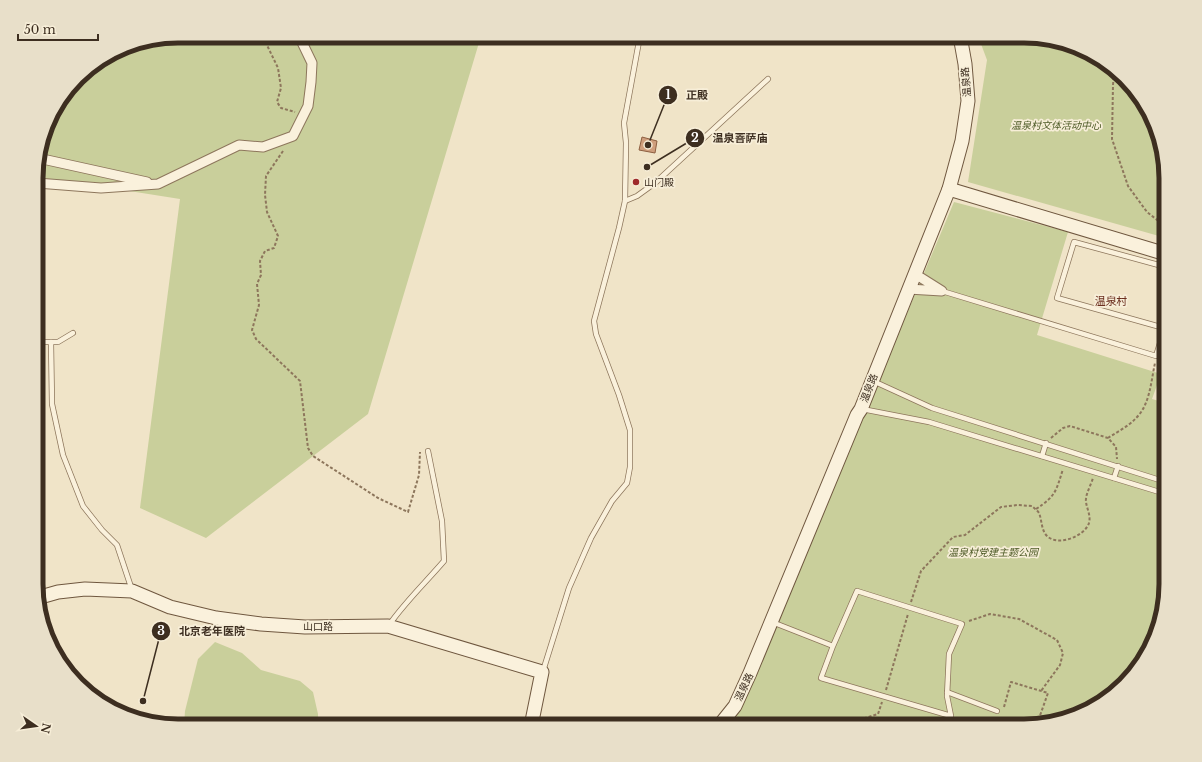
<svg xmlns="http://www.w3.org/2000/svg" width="1202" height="762" font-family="'Libre Baskerville','Noto Sans SC',serif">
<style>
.green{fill:#c9cf9b}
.building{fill:#cf9f7d;stroke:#8d5f41}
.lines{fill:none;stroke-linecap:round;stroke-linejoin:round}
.lane-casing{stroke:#8d765c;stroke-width:6}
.street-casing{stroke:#8d765c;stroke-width:11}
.secondary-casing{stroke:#6f573f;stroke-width:15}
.path{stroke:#8d765c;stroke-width:2;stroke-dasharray:3 2;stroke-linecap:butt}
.lane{stroke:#faf1dc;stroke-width:4.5}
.street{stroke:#faf1dc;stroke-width:9}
.secondary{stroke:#faf1dc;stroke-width:13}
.poi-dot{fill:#9e2a2b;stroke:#f7eed8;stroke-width:1.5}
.labels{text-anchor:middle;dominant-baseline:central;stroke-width:3.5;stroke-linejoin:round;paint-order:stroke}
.street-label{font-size:10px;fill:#3d2e20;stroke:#f7eed8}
.park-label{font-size:10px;font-style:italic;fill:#4d5a26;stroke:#f7eed8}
.poi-label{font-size:10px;fill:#3d2e20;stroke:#f7eed8;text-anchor:start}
.neighbourhood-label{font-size:11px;fill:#6b2e1e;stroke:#f7eed8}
.rim{fill:none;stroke:#3d2e20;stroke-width:5}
.leader{fill:none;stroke:#3d2e20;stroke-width:1.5}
.callout-dot{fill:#3d2e20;stroke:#f7eed8;stroke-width:1.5}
.mark-label{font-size:12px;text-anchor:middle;font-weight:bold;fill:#fff}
.callout-label{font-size:11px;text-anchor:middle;font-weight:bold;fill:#3d2e20;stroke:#f7eed8;stroke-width:3.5;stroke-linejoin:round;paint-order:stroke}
</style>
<rect width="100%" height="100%" fill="#f0e4c8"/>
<g class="green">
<polygon points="178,36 481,36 368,414 206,538 140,508 180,199 66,181 37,179 37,160 51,115 84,71 124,47"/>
<polygon points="978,36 1024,36 1061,41 1103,60 1147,107 1166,169 1166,238 968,182 987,60"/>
<polygon points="954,202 1068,232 1037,335 1161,374 1152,399 1166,403 1166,593 1142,663 1095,707 1033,726 727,726 738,713"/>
<polygon points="215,642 242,653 261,670 300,681 313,692 318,714 318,726 184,726 185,711 198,659"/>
</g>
<polygon class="building" points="642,137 657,141 655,153 639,150"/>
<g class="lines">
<g class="lane-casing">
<g id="lane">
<polyline points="625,201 637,196 655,183 768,79"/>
<polyline points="942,291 1156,356 1166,324"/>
<polyline points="1164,328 1057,298 1074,242 1166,267"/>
<polyline points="37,342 58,342 73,333"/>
<polyline points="51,342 52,404 63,455 83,506 102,530 117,545 132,590"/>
<polyline points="873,381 932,408 1166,482"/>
<polyline points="862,409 929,422 1166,494"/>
<polyline points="1042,456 1046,443"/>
<polyline points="1114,478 1118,466"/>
<polyline points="772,622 833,646 821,678 951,716 947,696 949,654 962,624 857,591 833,646"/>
<path d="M389,625C405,602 426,582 444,561L442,521L428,451"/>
<polyline points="543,671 569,588 591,538 612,501 627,483 630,467 630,430 619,395 596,334 594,321 619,228 625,201 626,143 624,123 640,36"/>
<polyline points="947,692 997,711"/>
</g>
</g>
<g class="street-casing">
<g id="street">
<polyline points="38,158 147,182"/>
<polyline points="37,183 101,188 158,184 239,145 263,147 293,136 308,106 311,82 312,63 299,36"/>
<polyline points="908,289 942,291 915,274"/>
</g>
</g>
<g class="secondary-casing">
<g id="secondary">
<polyline points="949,189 1166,254"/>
<polyline points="37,598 58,592 85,589 132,591 170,607 216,618 261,624 305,627 388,626 542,672 531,726"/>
<polyline points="719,726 735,706 750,673 857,415 861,409 949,189 962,141 968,101 965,64 960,36"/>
</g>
</g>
<g class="path">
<polyline points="258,36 264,39 278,68 281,88 277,102 281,108 295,112"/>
<polyline points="1114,72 1113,85 1112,139 1128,186 1147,212 1161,223 1166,224"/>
<polyline points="283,151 266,176 265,195 267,212 278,236 274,248 265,251 260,261 261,275 257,284 259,305 252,330 256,339 300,381 308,448 313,456 378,498 408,512 419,475 420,452"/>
<polyline points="1051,438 1063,428 1070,426 1108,438 1116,447 1117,459"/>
<path d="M1108,438C1117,432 1129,426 1136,418C1150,405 1151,381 1155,363"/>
<path d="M1036,509C1056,496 1056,491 1063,469"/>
<path d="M911,602L921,571L953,537L965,535L1001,507L1017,505L1032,506C1034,508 1037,510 1039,513C1042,520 1041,530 1047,536C1058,547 1085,536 1089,523C1091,516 1087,509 1086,502C1085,495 1091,485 1093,478"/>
<polyline points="969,621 990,614 1019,619 1057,640 1063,653 1060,665 1041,691"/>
<polyline points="886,690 908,614"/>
<polyline points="1004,707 1011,682 1048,693 1037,724"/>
<polyline points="957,720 963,726"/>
<polyline points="840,726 878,714 882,702"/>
<polyline points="998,726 1001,717"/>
</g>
<use href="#lane" class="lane"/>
<use href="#street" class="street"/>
<use href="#secondary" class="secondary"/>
</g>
<circle class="poi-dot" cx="636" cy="182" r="4"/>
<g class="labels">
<g class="street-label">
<text transform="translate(966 82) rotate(-95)">温泉路</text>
<text transform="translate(869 388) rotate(-68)">温泉路</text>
<text x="318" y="626">山口路</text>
<text transform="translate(744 687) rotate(-65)">温泉路</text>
</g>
<g class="park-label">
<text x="1056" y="125">温泉村文体活动中心</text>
<text x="993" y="552">温泉村党建主题公园</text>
</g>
<g class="poi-label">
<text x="644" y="182">山门殿</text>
</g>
<g class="neighbourhood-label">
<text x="1111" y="301">温泉村</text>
</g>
</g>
<path d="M0 0H1202V762H0ZM178 43H1024A135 135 0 0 1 1159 178V584A135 135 0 0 1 1024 719H178A135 135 0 0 1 43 584V178A135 135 0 0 1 178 43Z" fill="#e8dfc9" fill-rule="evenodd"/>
<path class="rim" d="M178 43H1024A135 135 0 0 1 1159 178V584A135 135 0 0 1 1024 719H178A135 135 0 0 1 43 584V178A135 135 0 0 1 178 43Z"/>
<path class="leader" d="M648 145L668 95M647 167L695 138M143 701L161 631"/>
<g class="callout-dot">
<circle cx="648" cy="145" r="4"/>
<circle cx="647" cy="167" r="4"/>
<circle cx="143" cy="701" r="4"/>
<circle cx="668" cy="95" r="10"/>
<circle cx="695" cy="138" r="10"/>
<circle cx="161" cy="631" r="10"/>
</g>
<g class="mark-label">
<text x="668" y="99">1</text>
<text x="695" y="142">2</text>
<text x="161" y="635">3</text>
</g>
<g class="callout-label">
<text x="697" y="99">正殿</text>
<text x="740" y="142">温泉菩萨庙</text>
<text x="212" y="635">北京老年医院</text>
</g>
<g transform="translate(36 726) rotate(103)" stroke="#f7eed8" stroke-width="3" paint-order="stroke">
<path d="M0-3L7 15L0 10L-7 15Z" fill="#3d2e20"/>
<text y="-6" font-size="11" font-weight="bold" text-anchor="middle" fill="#3d2e20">N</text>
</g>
<path d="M18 34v6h80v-6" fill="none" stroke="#3d2e20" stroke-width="2"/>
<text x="24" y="34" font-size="12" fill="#3d2e20" stroke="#f7eed8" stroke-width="3" paint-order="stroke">50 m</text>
</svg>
